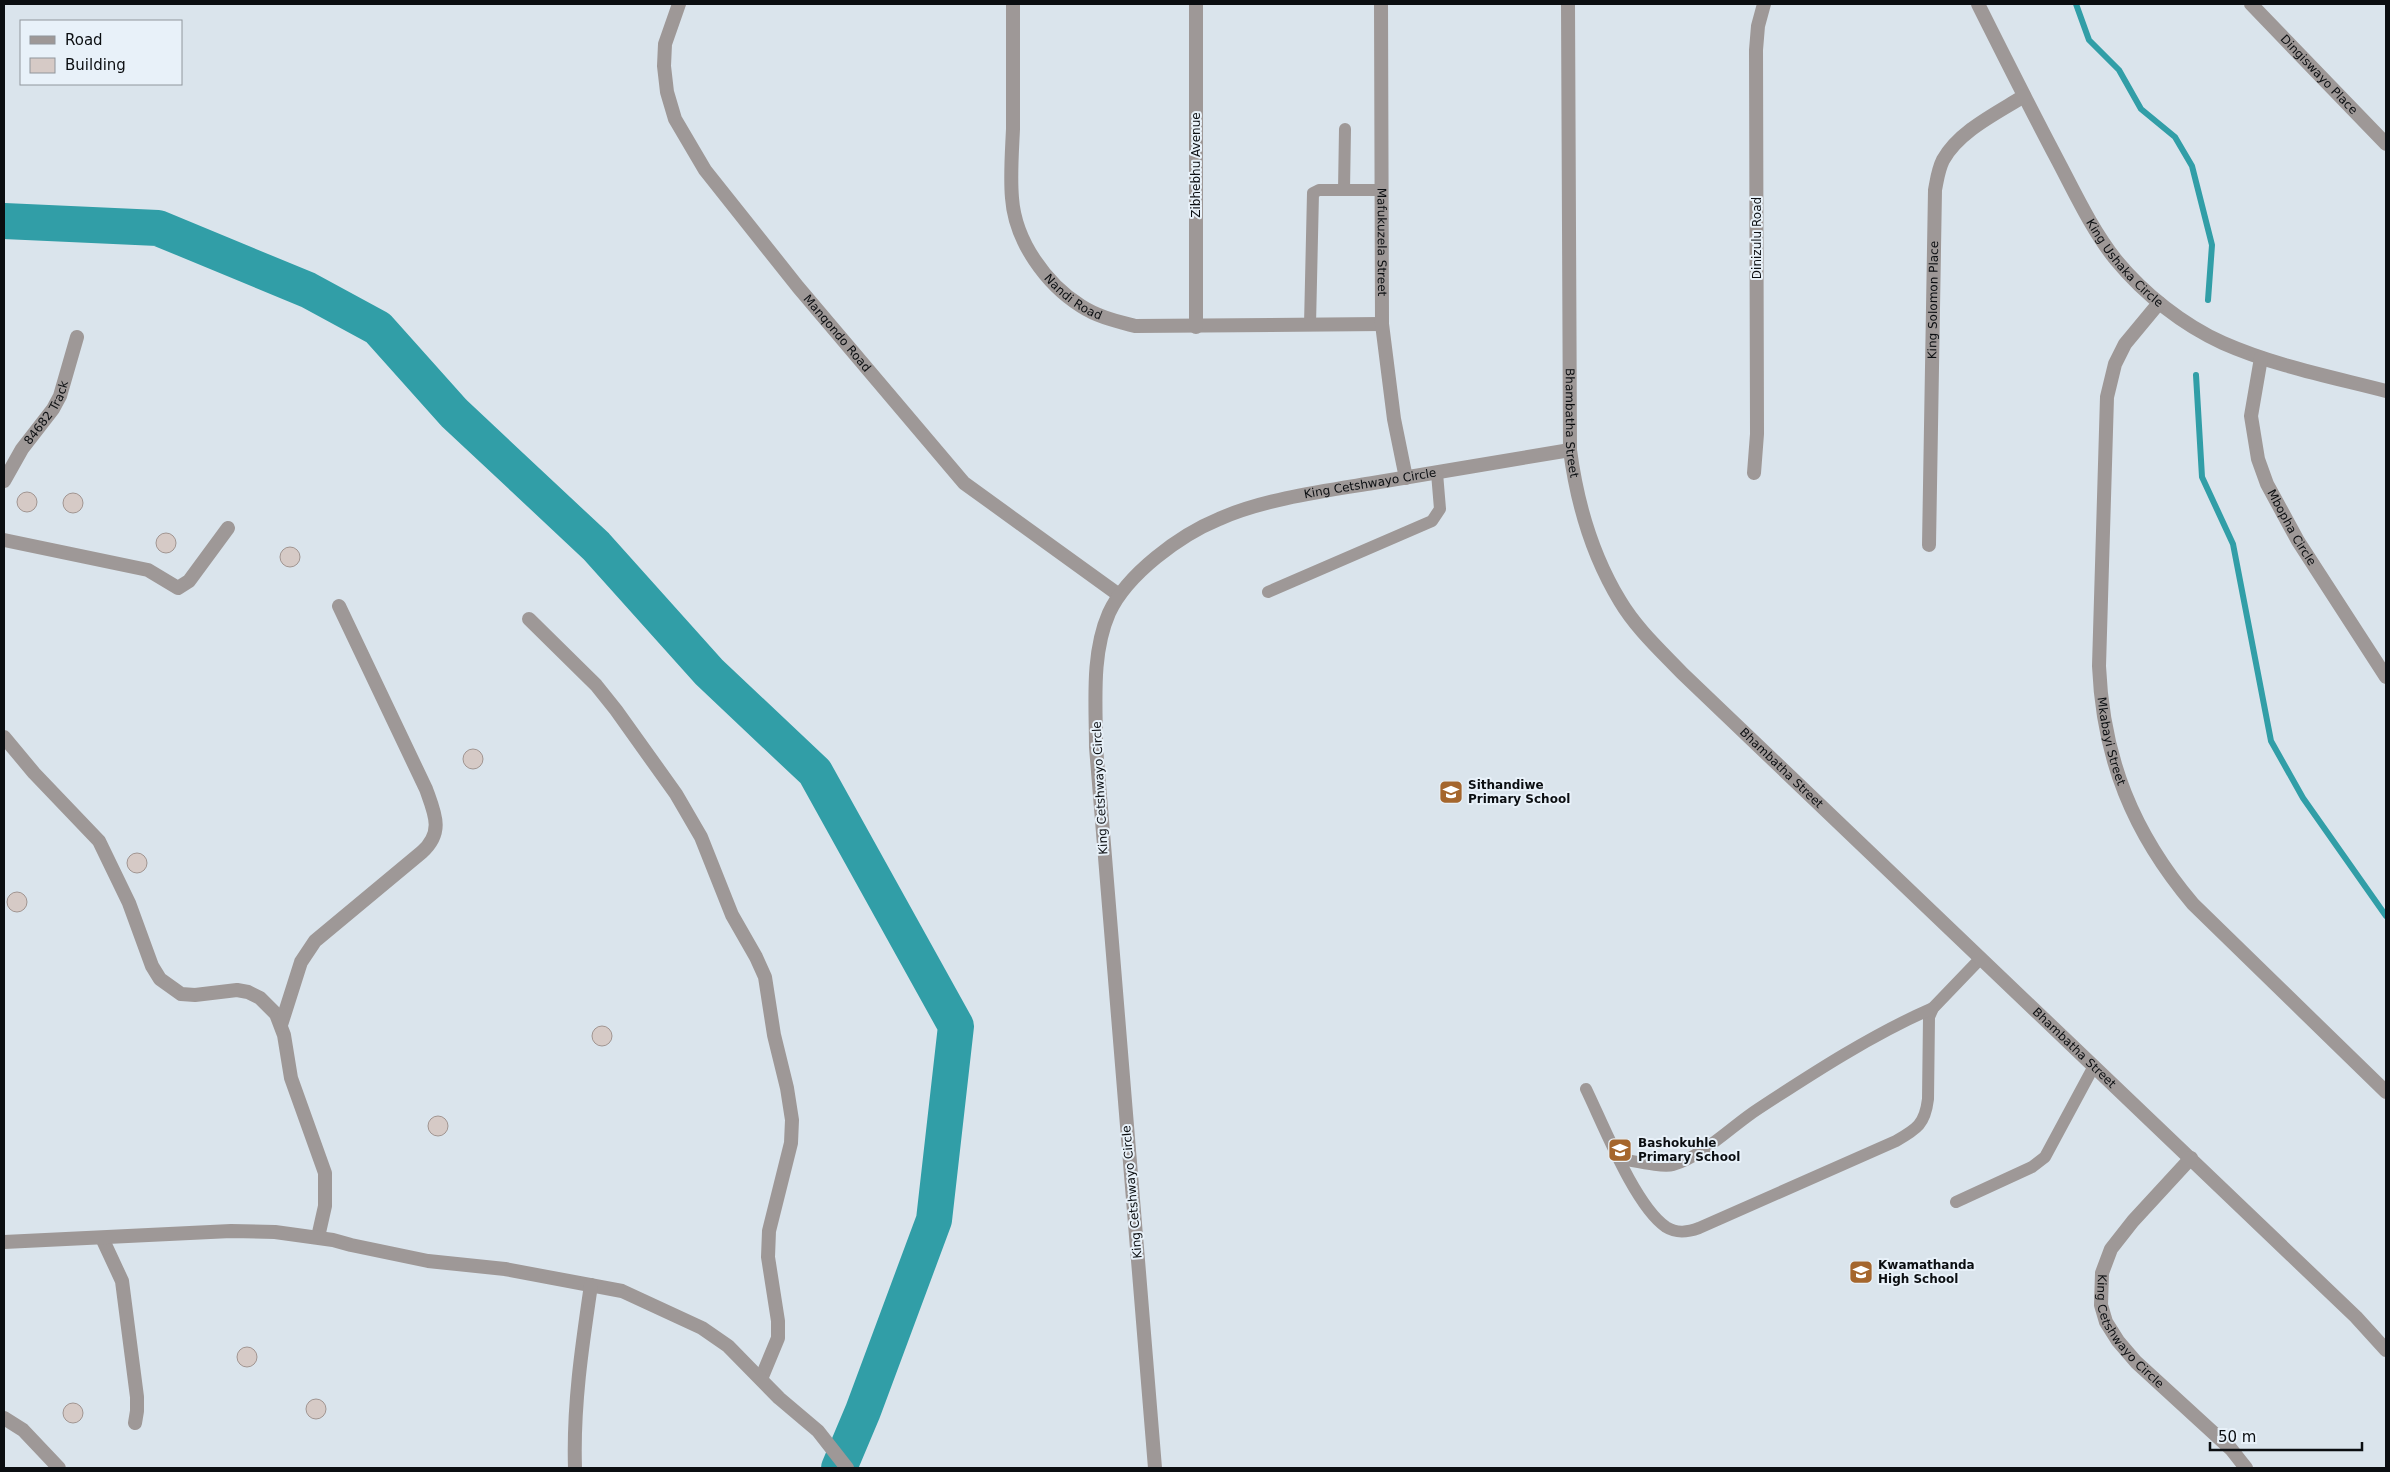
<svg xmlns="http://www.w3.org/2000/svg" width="2390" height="1472" font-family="'DejaVu Sans',sans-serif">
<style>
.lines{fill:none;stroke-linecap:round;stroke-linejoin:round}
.stream{stroke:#319ea7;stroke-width:6}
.river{stroke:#319ea7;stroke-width:36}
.building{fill:#d6cac6;stroke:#a19591}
.service{stroke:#9e9897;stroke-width:12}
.minor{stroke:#9e9897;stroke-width:14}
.labels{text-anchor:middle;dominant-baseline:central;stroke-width:4;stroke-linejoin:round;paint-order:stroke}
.street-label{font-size:12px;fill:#0b0e11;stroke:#e8f1f9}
.poi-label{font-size:12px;font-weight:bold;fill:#0b0e11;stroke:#e8f1f9;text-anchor:start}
</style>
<rect width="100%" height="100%" fill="#dae4ec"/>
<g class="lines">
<g class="stream">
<polyline points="2076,4 2089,40 2119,70 2141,109 2175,137 2192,166 2212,245 2208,300"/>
<polyline points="2196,375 2202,477 2233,544 2271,741 2303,798 2386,916"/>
</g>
<polyline class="river" points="4,221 158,228 308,290 378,328 454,413 596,546 709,672 815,772 956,1026 934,1220 863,1411 839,1468"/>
</g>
<g class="building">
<circle cx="27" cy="502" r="10"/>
<circle cx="73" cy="503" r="10"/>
<circle cx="166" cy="543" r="10"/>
<circle cx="290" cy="557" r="10"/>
<circle cx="473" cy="759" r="10"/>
<circle cx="137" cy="863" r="10"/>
<circle cx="17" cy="902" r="10"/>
<circle cx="602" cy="1036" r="10"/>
<circle cx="438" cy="1126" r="10"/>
<circle cx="247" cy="1357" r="10"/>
<circle cx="316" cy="1409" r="10"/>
<circle cx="73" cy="1413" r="10"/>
</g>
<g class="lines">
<g class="service">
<polyline points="1344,190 1345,129"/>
<polyline points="1310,325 1313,193 1319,190 1381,190"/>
<polyline points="1268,592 1432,521 1440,509 1437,473"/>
<path d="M1586,1089C1603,1124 1635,1206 1666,1227C1677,1234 1688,1232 1699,1228L1896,1141C1917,1129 1925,1124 1928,1099L1929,1017L1933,1008L1981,958"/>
<path d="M1620,1159C1633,1161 1663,1168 1673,1165C1702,1157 1733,1125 1758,1109C1813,1073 1873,1034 1933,1008"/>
<polyline points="1956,1202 2032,1167 2045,1157 2094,1066"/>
</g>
<g class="minor">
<path id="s1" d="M679,4L665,44L664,66L667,92L675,119L705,170L798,287L964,483L1119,595"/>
<path id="s2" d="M1013,4C1013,46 1013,87 1013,129C1012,152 1010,175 1012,198C1015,241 1046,284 1081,306C1098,317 1116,321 1135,326L1382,324"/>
<polyline points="1196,4 1196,327"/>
<path id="s3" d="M1381,4L1382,324L1394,419L1406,478"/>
<path id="s4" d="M1568,4L1570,450C1577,503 1592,555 1620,601C1636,628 1660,650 1682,673L2356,1317L2386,1350"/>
<path id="s5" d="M1978,4C2004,56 2030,108 2057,159C2075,193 2092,230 2116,260C2144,294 2183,325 2223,343C2275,366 2332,377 2386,391"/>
<path id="s6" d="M2251,4L2386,144"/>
<path id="s7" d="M2159,303L2125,344L2115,364L2107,397L2099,666C2103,759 2133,833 2193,904L2386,1092"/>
<path id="s8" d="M2261,358L2251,416L2258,459L2267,484L2298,541L2386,677"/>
<polyline points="1754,473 1757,434 1756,50 1758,26 1764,4"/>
<path id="s9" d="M4,481L22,449L53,409L60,396L77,337"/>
<polyline points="4,540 148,570 178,588 189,581 228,528"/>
<path id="s10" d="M1929,545L1935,190C1937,180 1938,170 1943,160C1959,131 1997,113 2024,96"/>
<polyline points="529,619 596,685 616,710 676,794 701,837 732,915 756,957 765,977 774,1035 787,1088 792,1120 791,1143 769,1231 768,1257 778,1321 778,1338 761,1379"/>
<polyline points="4,737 34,773 99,841 129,903 152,966 160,979 181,994 195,995 237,990 248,992 260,998 276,1014 284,1035 291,1078 325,1173 325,1206 318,1237"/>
<path d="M281,1025L301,962L315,941L422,852C444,832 435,814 426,789L339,606"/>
<path id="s11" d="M2191,1158L2133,1221L2111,1249L2102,1273L2101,1305L2106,1322L2118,1341L2136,1362L2231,1449L2246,1468"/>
<polyline points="102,1238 122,1281 137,1397 137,1411 135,1423"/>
<polyline points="4,1242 231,1231 275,1232 333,1240 351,1245 428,1261 505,1269 622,1291 702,1328 728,1346 779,1398 818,1431 847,1468"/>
<polyline points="4,1418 23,1430 59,1468"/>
<path d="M575,1468C573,1406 582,1346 591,1285"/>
<path id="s12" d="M1155,1468L1096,747C1096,704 1091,654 1109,613C1127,574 1180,535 1219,519C1264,499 1324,491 1373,483C1439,472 1504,461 1570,450"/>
</g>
</g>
<defs>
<g id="school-square" transform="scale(1.25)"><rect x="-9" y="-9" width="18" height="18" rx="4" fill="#a5662d" stroke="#e8f1f9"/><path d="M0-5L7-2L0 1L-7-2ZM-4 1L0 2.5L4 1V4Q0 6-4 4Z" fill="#fff"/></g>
</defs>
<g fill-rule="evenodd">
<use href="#school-square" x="1451" y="792"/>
<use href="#school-square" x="1620" y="1150"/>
<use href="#school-square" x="1861" y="1272"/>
</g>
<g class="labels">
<g class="street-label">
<text stroke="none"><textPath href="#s6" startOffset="98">Dingiswayo Place</textPath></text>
<text transform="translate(1196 165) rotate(-90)">Zibhebhu Avenue</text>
<text transform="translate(1757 238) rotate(-90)">Dinizulu Road</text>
<text stroke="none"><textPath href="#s3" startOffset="238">Mafukuzela Street</textPath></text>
<text stroke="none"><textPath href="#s5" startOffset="299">King Ushaka Circle</textPath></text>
<text stroke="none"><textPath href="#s2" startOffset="315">Nandi Road</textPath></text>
<text stroke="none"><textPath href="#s10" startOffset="245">King Solomon Place</textPath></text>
<text stroke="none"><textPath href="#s1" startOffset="388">Manqondo Road</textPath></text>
<text stroke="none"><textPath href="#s9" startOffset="81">84682 Track</textPath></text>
<text stroke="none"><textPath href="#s4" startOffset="419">Bhambatha Street</textPath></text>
<text stroke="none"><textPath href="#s12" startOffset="1162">King Cetshwayo Circle</textPath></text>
<text stroke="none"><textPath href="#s8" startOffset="179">Mbopha Circle</textPath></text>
<text stroke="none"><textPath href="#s7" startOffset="455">Mkabayi Street</textPath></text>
<text stroke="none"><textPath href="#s4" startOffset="839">Bhambatha Street</textPath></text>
<text transform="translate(1100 788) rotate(-93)">King Cetshwayo Circle</text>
<text stroke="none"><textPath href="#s4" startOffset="1244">Bhambatha Street</textPath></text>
<text transform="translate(1132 1192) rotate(-95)">King Cetshwayo Circle</text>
<text stroke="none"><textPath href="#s11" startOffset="215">King Cetshwayo Circle</textPath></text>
</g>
<g class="poi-label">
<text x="1468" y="785">Sithandiwe<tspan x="1468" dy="14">Primary School</tspan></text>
<text x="1638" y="1143">Bashokuhle<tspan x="1638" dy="14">Primary School</tspan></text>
<text x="1878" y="1265">Kwamathanda<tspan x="1878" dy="14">High School</tspan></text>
</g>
</g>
<rect width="2390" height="1472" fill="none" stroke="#0b0e11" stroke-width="10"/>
<rect x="20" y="20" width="162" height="65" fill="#e8f1f9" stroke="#90969c"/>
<rect x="30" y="36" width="25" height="8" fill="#9e9897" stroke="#90969c"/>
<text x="65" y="45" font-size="15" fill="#0b0e11">Road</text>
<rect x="30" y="58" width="25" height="15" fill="#d6cac6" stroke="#90969c"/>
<text x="65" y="70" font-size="15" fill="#0b0e11">Building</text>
<path d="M2210 1442v8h152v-8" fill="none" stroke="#0b0e11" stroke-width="2.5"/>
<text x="2218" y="1442" font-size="15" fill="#0b0e11" stroke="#e8f1f9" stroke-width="4" paint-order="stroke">50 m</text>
</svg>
